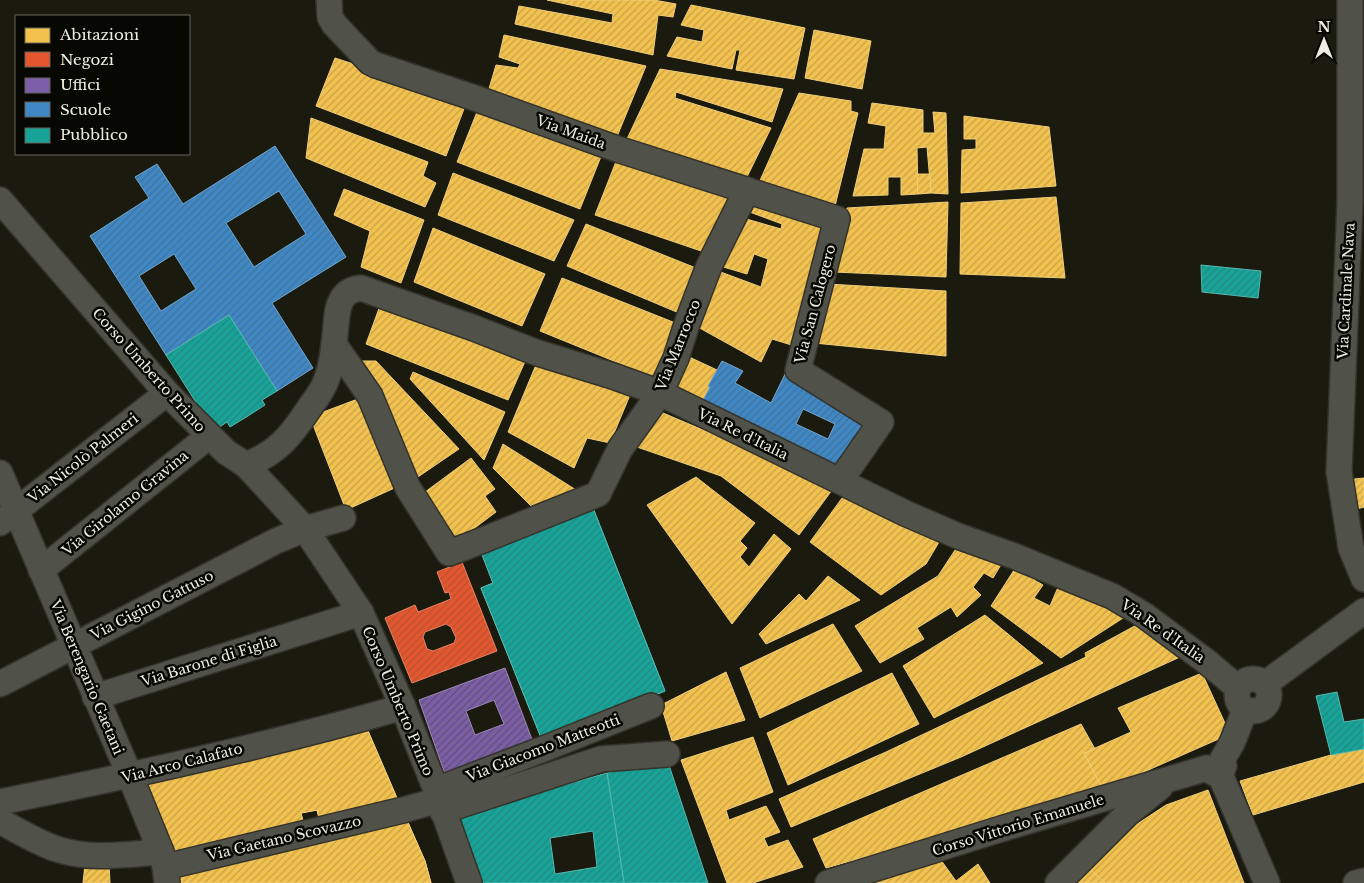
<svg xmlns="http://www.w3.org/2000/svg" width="1364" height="883" font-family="'Libre Baskerville',serif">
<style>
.homes{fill:url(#homes-hatch);stroke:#f0ce7a;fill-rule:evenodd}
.shops{fill:url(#shops-hatch);stroke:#e78464;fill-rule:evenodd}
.offices{fill:url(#offices-hatch);stroke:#9d89b8;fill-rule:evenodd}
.schools{fill:url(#schools-hatch);stroke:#73a6cd;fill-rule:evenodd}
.public{fill:url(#public-hatch);stroke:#57b9ae;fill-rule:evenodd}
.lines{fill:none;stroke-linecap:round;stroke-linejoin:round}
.minor-casing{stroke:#33332b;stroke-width:28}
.minor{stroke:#505149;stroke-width:25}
.labels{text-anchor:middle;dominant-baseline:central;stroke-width:5;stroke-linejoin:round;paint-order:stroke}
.street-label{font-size:14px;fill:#edede1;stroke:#080803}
</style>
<defs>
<pattern id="homes-hatch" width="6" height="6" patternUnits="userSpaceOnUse" patternTransform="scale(1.25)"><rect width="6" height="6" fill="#f2c14e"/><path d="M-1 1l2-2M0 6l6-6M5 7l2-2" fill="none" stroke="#c7a24c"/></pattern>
<pattern id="shops-hatch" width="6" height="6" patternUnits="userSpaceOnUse" patternTransform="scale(1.25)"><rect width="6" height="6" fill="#e4572e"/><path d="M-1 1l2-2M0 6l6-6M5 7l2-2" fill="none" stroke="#b55235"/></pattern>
<pattern id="offices-hatch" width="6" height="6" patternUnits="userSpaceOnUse" patternTransform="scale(1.25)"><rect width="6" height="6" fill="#7b5ea7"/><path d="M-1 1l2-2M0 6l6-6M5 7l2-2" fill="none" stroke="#5e5171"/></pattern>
<pattern id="schools-hatch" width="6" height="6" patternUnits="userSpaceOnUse" patternTransform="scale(1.25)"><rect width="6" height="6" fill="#3f88c5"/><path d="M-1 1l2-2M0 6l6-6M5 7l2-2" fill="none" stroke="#427198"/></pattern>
<pattern id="public-hatch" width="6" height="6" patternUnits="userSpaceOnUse" patternTransform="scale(1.25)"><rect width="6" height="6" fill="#17a398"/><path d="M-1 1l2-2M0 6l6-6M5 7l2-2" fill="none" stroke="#25877f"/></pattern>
</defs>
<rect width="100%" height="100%" fill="#1a1a0f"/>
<g class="homes">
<polygon points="547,0 654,0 676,4 673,17 658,15 653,55 515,24 519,6 612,23 613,14"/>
<polygon points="691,5 805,28 794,79 736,70 740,50 736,50 732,69 667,56 677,37 702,42 704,30 681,25"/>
<polygon points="814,30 871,41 862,89 805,78"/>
<polygon points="504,35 646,66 616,139 488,92 496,65 518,68 520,64 499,57"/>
<polygon points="335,58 467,101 446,156 316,106"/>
<polygon points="660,69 783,89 772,122 676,92 675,98 771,128 746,179 626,141"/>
<polygon points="799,93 851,101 851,111 858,113 834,210 758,185"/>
<polygon points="872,103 923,110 923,133 935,133 933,112 946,113 948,194 931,193 927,147 917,148 918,194 901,195 901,177 888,177 888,195 853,196 864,149 884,149 886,126 868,123"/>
<polygon points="479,107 602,154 580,209 457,162"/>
<polygon points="964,116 1049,127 1056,186 961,193 962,150 976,149 976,139 964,139"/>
<polygon points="311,118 428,162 423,176 436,183 425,207 306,158"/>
<polygon points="617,159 731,200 707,253 595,215"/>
<polygon points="453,173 574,220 554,261 438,215"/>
<polygon points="917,174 930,174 931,193 918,194"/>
<polygon points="344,189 424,220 401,283 361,267 370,231 334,215"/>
<polygon points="753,197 830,223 798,347 772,339 761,362 696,326 718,271 761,287 768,259 754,254 747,274 720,266 743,218 781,229 782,224 747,211"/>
<polygon points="1056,197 1065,278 960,274 961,203"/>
<polygon points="948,202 946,277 834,272 847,208"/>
<polygon points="586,224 701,270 679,313 567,266"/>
<polygon points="433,228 545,274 522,326 414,282"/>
<polygon points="562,278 678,324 658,379 540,331"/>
<polygon points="828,284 946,291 946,356 814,343"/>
<polygon points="381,303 527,357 508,400 366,344"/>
<polygon points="685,355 717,370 708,386 710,387 704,399 671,384"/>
<polygon points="538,360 630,395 610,443 587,438 574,468 508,432"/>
<polygon points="361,361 376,361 459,449 412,481"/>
<polygon points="413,372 505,412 484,460 410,379"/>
<polygon points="363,397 399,486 346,510 310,417"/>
<polygon points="656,410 835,486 799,535 721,476 637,447"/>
<polygon points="503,444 581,493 536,511 493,468"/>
<polygon points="471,458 495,489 485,496 496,512 456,542 421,495"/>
<polygon points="696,477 755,523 740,541 747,548 740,557 749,567 774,534 791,549 732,624 647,505"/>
<polygon points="1364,478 1364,507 1353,510 1345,480"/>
<polygon points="845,494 942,537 926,564 881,595 810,542"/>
<polygon points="959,544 1005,558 993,578 984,573 973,587 981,595 957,617 951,607 917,628 924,639 880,663 855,626 938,576"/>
<polygon points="1016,567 1039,570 1034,580 1043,585 1034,598 1050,606 1059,585 1131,613 1061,658 991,606"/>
<polygon points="828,576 860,600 766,644 759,634 799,594 806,601"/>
<polygon points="985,615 1043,663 934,718 903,666"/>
<polygon points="1142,622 1180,657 961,757 791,827 779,799 886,752 1086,657 1085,653"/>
<polygon points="833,624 862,671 760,718 740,668"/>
<polygon points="726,672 745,720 672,741 661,705"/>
<polygon points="892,673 919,724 788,785 767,733"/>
<polygon points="1202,673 1230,734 1103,790 1084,753 1131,732 1118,708"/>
<path d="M365,724L400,805L341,819L340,812L319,818L317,810L301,813L304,826L172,857L141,779ZM318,760H320L326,776L317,779L315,774L301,778L299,770L319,763ZM220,783L227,808L208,813L213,828L191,834L185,814L222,803L217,784ZM267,788L273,810L251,815L245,793Z"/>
<polygon points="365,724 400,805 341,819 340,812 319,818 317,810 301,813 304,826 172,857 141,779"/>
<polygon points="1081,724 1095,749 1084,753 1103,790 826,868 813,839"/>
<polygon points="753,737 773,792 726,810 729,820 766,806 780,832 764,838 768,847 788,840 803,867 753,883 727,883 681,760"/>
<polygon points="1364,749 1364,782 1253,815 1240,781 1331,755"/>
<polygon points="1208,790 1244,883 1105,883 1084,864 1123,821 1131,828 1166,805"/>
<polygon points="406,818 425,861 431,883 400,883 408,882 400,866 387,870 391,883 366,883 362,864 338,868 338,874 348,873 349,883 284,883 284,880 272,882 272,883 181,883 179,871"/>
<polygon points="406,818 425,861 431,883 181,883 179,871"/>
<polygon points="938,856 956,881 978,864 990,883 847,883"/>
<polygon points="85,864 109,864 110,883 83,883"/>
<polygon points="1084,864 1105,883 1067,883"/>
</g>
<path class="shops" d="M462,562L497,651L412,683L385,618L415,605L418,612L451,599L449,592L445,593L437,572ZM446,624L451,627L456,638L454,643L433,651L427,649L423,637L425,632Z"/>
<path class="offices" d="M505,668L533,742L446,777L419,700ZM494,700L504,724L475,735L466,711Z"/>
<g class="schools">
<path d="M275,146L346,257L272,303L313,368L277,391L229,315L166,355L90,236L149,198L135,177L157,164L183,204ZM279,191L306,234L254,267L226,223ZM174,254L196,289L161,311L139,276Z"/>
<path d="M722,361L743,371L735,383L771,403L787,370L875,426L842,475L701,404L710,387L708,386ZM803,409L835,424L828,439L796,424Z"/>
</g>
<g class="public">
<polygon points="1201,265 1261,271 1258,298 1202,292"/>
<polygon points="229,315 277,391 262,400 265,405 248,416 230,427 227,422 214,431 166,355"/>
<path d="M593,508L665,691L542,740L481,588L493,583L481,552ZM574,576L605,659L595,663L564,579Z"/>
<polygon points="593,508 665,691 542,740 481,588 493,583 481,552"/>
<polygon points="1337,692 1344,722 1364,719 1364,749 1331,755 1316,696"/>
<polygon points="666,756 708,883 624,883 607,773"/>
<path d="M607,773L624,883H483L458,815ZM593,831L597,867L555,874L550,838Z"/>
</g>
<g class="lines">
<g class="minor-casing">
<g id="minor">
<polyline points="329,0 330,17 334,24 370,62 376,65 475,98 617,149 837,219 798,370 881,422 840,481"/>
<polyline points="1350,0 1350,201 1339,472 1351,548 1364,579"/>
<polyline points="0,200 167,393 226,452 246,465 305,529 361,613 403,707 436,790 469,883"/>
<polyline points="334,344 370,396 408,488 449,553 468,546 598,494 620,449 660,393 676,358 688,321 709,266 747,190"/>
<path d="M246,465C277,453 290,437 308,410C314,401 322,392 326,381C333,363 334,344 336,325C337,316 337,307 342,299C346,292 353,289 361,288L474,328L535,352L613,376L660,393L905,513L958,536L1014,556L1112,596L1144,615L1207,662L1238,688"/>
<polyline points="0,473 130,776 161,852 165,867 167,883"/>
<polyline points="0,523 167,393"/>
<polyline points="41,570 209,436"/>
<circle cx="1253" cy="695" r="16"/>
<polyline points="0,684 276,541 305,529 343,518"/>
<polyline points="1265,684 1364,611"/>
<polyline points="95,697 361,613"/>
<polyline points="1207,768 1214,773 1221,771 1224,766 1222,760 1232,743 1245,710"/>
<polyline points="1219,772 1267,883"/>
<polyline points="436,790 541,750 651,706"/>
<path d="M0,802C135,775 271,745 403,707"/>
<polyline points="442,811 601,759 667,754"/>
<path d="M0,821C19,831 39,844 60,850C93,860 127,854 161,852"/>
<polyline points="165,867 403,810 439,800"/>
<polyline points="828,883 1001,829 1207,768"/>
<polyline points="1058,883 1127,814 1160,787"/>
<polyline points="1356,883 1364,881"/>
</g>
</g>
<use href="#minor" class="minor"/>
</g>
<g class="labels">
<g class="street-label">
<text transform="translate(571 132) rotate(20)">Via Maida</text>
<text transform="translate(1346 291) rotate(-87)">Via Cardinale Nava</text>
<text transform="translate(815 304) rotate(-75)">Via San Calogero</text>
<text transform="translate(678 345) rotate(-68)">Via Marrocco</text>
<text transform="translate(149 370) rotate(48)">Corso Umberto Primo</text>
<text transform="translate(743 434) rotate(26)">Via Re d'Italia</text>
<text transform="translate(83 458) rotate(-38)">Via Nicolò Palmeri</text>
<text transform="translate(125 503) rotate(-39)">Via Girolamo Gravina</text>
<text transform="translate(152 605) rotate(-27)">Via Gigino Gattuso</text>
<text transform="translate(1163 631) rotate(35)">Via Re d'Italia</text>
<text transform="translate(209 661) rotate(-17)">Via Barone di Figlia</text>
<text transform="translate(87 677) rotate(67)">Via Berengario Gaetani</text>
<text transform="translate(398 701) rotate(67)">Corso Umberto Primo</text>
<text transform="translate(543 748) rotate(-21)">Via Giacomo Matteotti</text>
<text transform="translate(182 763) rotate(-14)">Via Arco Calafato</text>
<text transform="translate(1018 825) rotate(-17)">Corso Vittorio Emanuele</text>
<text transform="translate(284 838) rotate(-13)">Via Gaetano Scovazzo</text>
</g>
</g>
<rect x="15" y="15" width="175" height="140" fill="#080803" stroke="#64645c"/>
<rect x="25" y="28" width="25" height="15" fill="#f2c14e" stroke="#64645c"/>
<text x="60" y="40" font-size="15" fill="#edede1">Abitazioni</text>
<rect x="25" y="52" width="25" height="15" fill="#e4572e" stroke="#64645c"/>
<text x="60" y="65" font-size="15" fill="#edede1">Negozi</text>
<rect x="25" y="78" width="25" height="15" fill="#7b5ea7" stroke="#64645c"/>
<text x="60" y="90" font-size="15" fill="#edede1">Uffici</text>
<rect x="25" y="102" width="25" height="15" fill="#3f88c5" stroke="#64645c"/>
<text x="60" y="115" font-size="15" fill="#edede1">Scuole</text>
<rect x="25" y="128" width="25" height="15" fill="#17a398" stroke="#64645c"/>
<text x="60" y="140" font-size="15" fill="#edede1">Pubblico</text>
<g transform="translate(1324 40)" stroke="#080803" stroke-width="4" paint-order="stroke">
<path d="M0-4L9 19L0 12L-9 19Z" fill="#edede1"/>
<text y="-8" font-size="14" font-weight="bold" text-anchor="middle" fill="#edede1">N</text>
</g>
</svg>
